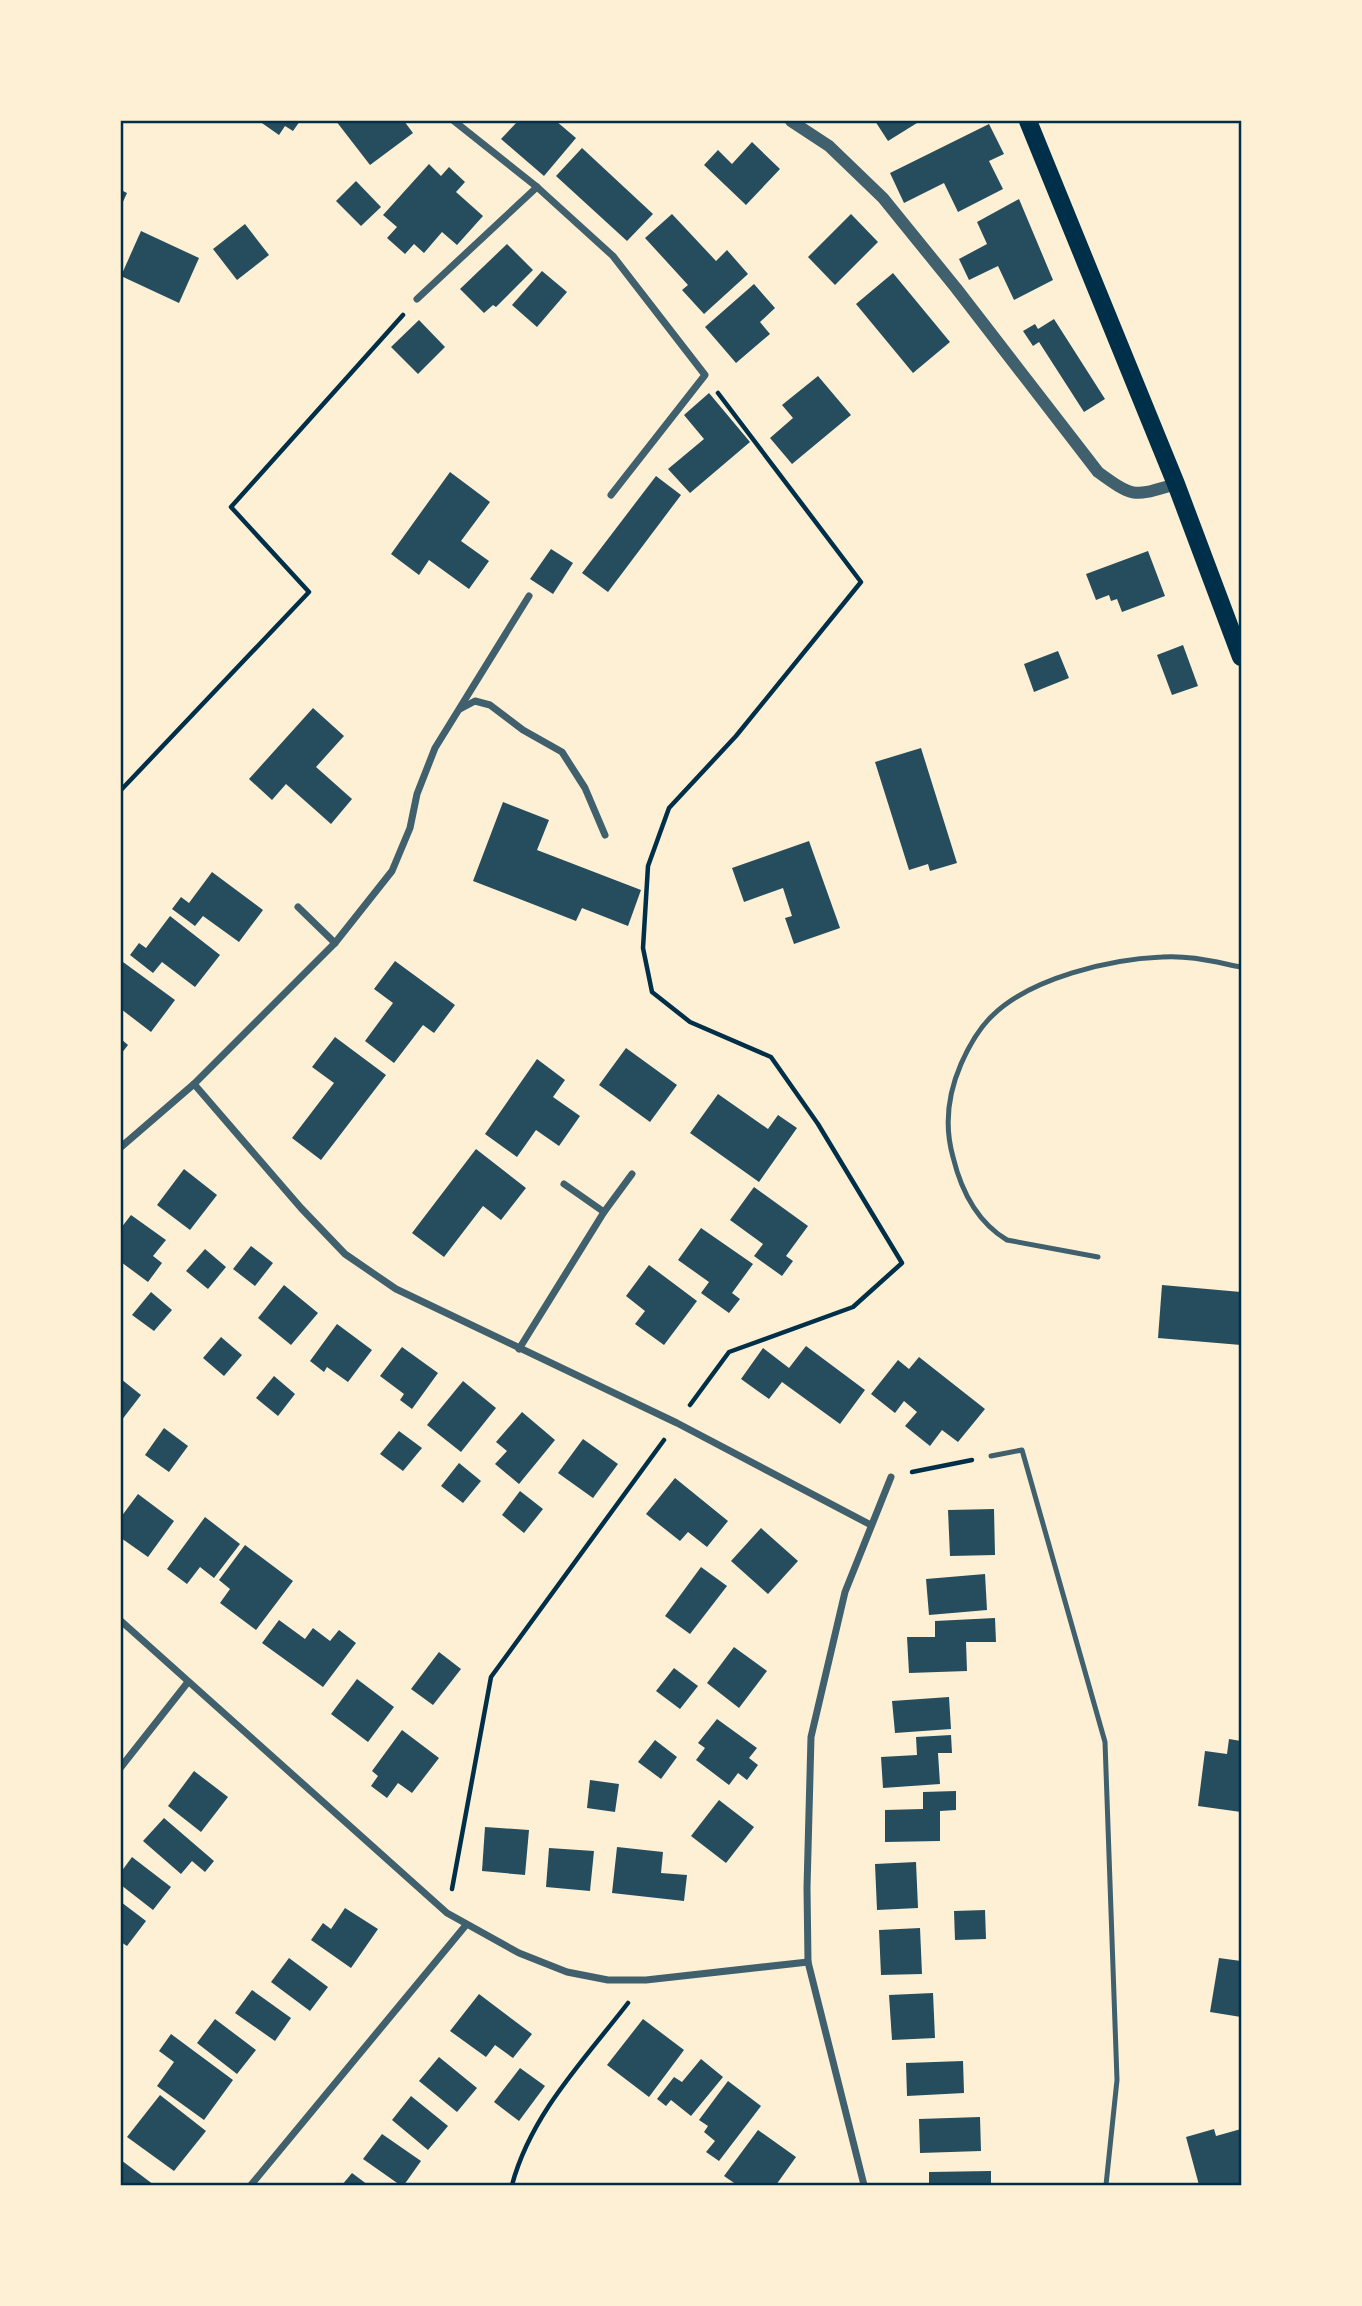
<svg xmlns="http://www.w3.org/2000/svg" width="1362" height="2306" font-family="Signika,sans-serif">
<style>
.building{fill:#264d5e}
.lines{fill:none;stroke-linecap:round;stroke-linejoin:round}
.path{stroke:#003049;stroke-width:4.5}
.service{stroke:#3f606c;stroke-width:5}
.minor{stroke:#3f606c;stroke-width:7}
.tertiary{stroke:#3f606c;stroke-width:12}
.primary{stroke:#003049;stroke-width:18}
.neatline{fill:none;stroke:#003049;stroke-width:2.5}
</style>
<rect width="100%" height="100%" fill="#fdf0d5"/>
<g class="building">
<polygon points="259,121 300,121 293,131 285,126 279,135"/>
<polygon points="336,121 404,121 413,133 370,165"/>
<polygon points="518,121 556,121 576,138 544,176 501,139"/>
<polygon points="875,121 915,121 917,123 888,141"/>
<polygon points="989,124 1004,154 989,161 1003,189 958,212 944,183 904,203 890,173"/>
<polygon points="752,142 780,169 746,205 704,165 718,150 732,164"/>
<polygon points="582,148 653,214 627,241 556,176"/>
<polygon points="429,164 441,176 449,167 465,182 456,192 483,216 457,245 442,232 424,253 414,244 405,254 387,238 397,227 383,215"/>
<polygon points="356,181 381,207 361,226 336,201"/>
<polygon points="121,190 127,193 121,206"/>
<polygon points="1019,199 1053,280 1014,300 998,266 969,280 959,259 987,244 977,222"/>
<polygon points="672,214 716,261 727,250 748,274 704,314 682,290 688,285 645,238"/>
<polygon points="851,214 878,242 835,285 808,257"/>
<polygon points="245,224 269,255 237,280 213,249"/>
<polygon points="141,231 199,258 179,303 121,276"/>
<polygon points="507,244 533,270 496,307 493,305 484,313 460,289"/>
<polygon points="542,271 567,292 537,327 512,305"/>
<polygon points="893,273 950,342 913,373 856,304"/>
<polygon points="754,284 775,308 760,322 770,334 736,363 705,327"/>
<polygon points="1054,319 1105,399 1084,412 1039,342 1033,346 1023,331 1035,324 1038,329"/>
<polygon points="419,320 445,347 418,374 391,347"/>
<polygon points="818,376 851,415 792,464 770,438 793,418 782,405"/>
<polygon points="709,393 750,442 690,493 668,469 704,439 684,415"/>
<polygon points="450,472 490,502 461,541 489,561 469,589 429,560 419,575 391,554"/>
<polygon points="656,476 681,495 608,592 582,573"/>
<polygon points="551,549 573,563 553,594 530,579"/>
<polygon points="1148,551 1165,596 1122,612 1117,599 1111,601 1109,595 1096,600 1086,574"/>
<polygon points="1183,645 1198,686 1172,695 1157,655"/>
<polygon points="1058,651 1069,678 1034,692 1024,664"/>
<polygon points="313,708 344,736 316,767 352,799 331,824 286,784 272,800 249,779"/>
<polygon points="921,748 957,863 930,871 928,864 909,870 875,762"/>
<polygon points="503,802 549,820 537,850 641,890 628,926 582,908 576,921 473,881"/>
<polygon points="809,841 840,928 794,944 785,918 792,916 783,888 744,902 732,868"/>
<polygon points="212,872 263,910 239,942 203,916 195,926 172,909 181,897 189,903"/>
<polygon points="170,916 220,955 195,987 162,962 153,973 130,955 139,943 146,948"/>
<polygon points="395,961 455,1005 434,1033 423,1025 394,1063 365,1041 393,1003 374,989"/>
<polygon points="123,962 175,1000 151,1032 121,1009 121,966"/>
<polygon points="335,1037 386,1075 321,1160 292,1138 334,1083 312,1067"/>
<polygon points="121,1039 128,1045 121,1054"/>
<polygon points="626,1048 677,1085 650,1122 599,1085"/>
<polygon points="537,1059 565,1080 553,1097 580,1116 559,1146 536,1130 517,1157 485,1134"/>
<polygon points="718,1094 768,1129 778,1115 797,1128 759,1182 690,1133"/>
<polygon points="476,1149 526,1188 501,1220 483,1206 444,1257 412,1233"/>
<polygon points="184,1169 217,1195 190,1230 157,1205"/>
<polygon points="754,1187 808,1226 786,1256 793,1261 782,1276 754,1256 763,1244 730,1220"/>
<polygon points="131,1215 166,1240 153,1256 162,1263 148,1282 121,1262 121,1228"/>
<polygon points="701,1228 753,1264 732,1293 740,1299 729,1313 701,1293 709,1282 678,1260"/>
<polygon points="251,1246 273,1263 255,1286 233,1269"/>
<polygon points="205,1249 226,1267 208,1289 186,1271"/>
<polygon points="649,1265 697,1301 664,1345 635,1324 645,1311 626,1296"/>
<polygon points="284,1285 318,1313 291,1345 258,1318"/>
<polygon points="1162,1285 1241,1292 1241,1345 1158,1338"/>
<polygon points="151,1292 172,1310 154,1331 132,1315"/>
<polygon points="337,1324 372,1350 348,1382 327,1367 324,1372 310,1361"/>
<polygon points="221,1337 242,1355 224,1376 203,1358"/>
<polygon points="806,1346 865,1390 840,1424 782,1382 769,1399 741,1379 763,1348 789,1368"/>
<polygon points="402,1347 438,1373 412,1409 400,1400 404,1394 380,1376"/>
<polygon points="919,1357 985,1409 958,1442 942,1430 930,1446 905,1426 917,1412 904,1401 895,1413 871,1394 898,1360 909,1369"/>
<polygon points="274,1376 295,1394 278,1416 256,1398"/>
<polygon points="121,1379 141,1395 121,1421"/>
<polygon points="463,1381 496,1408 461,1452 427,1425"/>
<polygon points="522,1412 555,1440 519,1484 495,1464 507,1451 496,1442"/>
<polygon points="164,1428 188,1446 169,1472 145,1455"/>
<polygon points="399,1431 422,1448 403,1471 380,1454"/>
<polygon points="583,1439 618,1464 593,1498 558,1473"/>
<polygon points="459,1463 481,1481 463,1503 441,1486"/>
<polygon points="675,1478 728,1521 707,1547 688,1532 680,1541 646,1514"/>
<polygon points="520,1491 543,1509 524,1533 502,1515"/>
<polygon points="138,1494 174,1521 148,1557 121,1538 121,1517"/>
<polygon points="994,1509 995,1555 950,1556 948,1510"/>
<polygon points="205,1517 240,1544 214,1578 200,1567 187,1584 167,1569"/>
<polygon points="761,1528 798,1561 768,1594 731,1561"/>
<polygon points="245,1545 293,1581 256,1630 220,1603 230,1589 219,1580"/>
<polygon points="701,1567 727,1586 690,1634 665,1616"/>
<polygon points="985,1574 987,1610 929,1615 926,1579"/>
<polygon points="995,1618 996,1642 966,1642 967,1671 909,1673 907,1637 935,1637 935,1621"/>
<polygon points="279,1620 305,1639 313,1628 330,1641 339,1630 356,1643 323,1687 262,1643"/>
<polygon points="734,1647 767,1671 739,1708 707,1683"/>
<polygon points="439,1652 461,1669 433,1705 411,1689"/>
<polygon points="674,1668 698,1686 680,1709 656,1691"/>
<polygon points="357,1679 394,1707 368,1742 331,1714"/>
<polygon points="949,1697 951,1729 895,1733 892,1701"/>
<polygon points="717,1719 757,1748 749,1758 758,1765 747,1780 738,1773 729,1785 696,1760 705,1748 698,1743"/>
<polygon points="402,1730 439,1758 412,1793 398,1783 387,1798 371,1786 378,1776 372,1771"/>
<polygon points="951,1735 952,1753 938,1753 940,1784 883,1788 881,1757 917,1755 916,1737"/>
<polygon points="1229,1739 1241,1741 1241,1812 1198,1806 1205,1751 1227,1754"/>
<polygon points="655,1740 677,1757 661,1779 638,1762"/>
<polygon points="194,1771 228,1797 201,1832 168,1806"/>
<polygon points="590,1780 619,1784 615,1812 587,1808"/>
<polygon points="956,1791 956,1810 940,1811 940,1841 885,1842 885,1810 923,1809 923,1792"/>
<polygon points="719,1800 754,1827 726,1863 691,1836"/>
<polygon points="164,1818 214,1861 205,1872 192,1861 181,1874 143,1841"/>
<polygon points="485,1827 529,1830 525,1875 482,1871"/>
<polygon points="617,1847 663,1852 661,1873 687,1875 684,1901 612,1893"/>
<polygon points="549,1848 594,1851 590,1891 546,1887"/>
<polygon points="132,1857 171,1887 153,1910 121,1885 121,1872"/>
<polygon points="916,1862 918,1908 877,1910 875,1864"/>
<polygon points="121,1902 146,1921 127,1946 121,1942"/>
<polygon points="345,1908 378,1929 351,1968 311,1940 323,1923 331,1929"/>
<polygon points="985,1910 986,1939 955,1940 954,1911"/>
<polygon points="920,1928 922,1974 881,1975 879,1930"/>
<polygon points="289,1958 328,1987 310,2011 271,1982"/>
<polygon points="1219,1958 1241,1961 1241,2017 1210,2012"/>
<polygon points="252,1990 291,2018 275,2041 235,2013"/>
<polygon points="933,1993 935,2038 892,2040 889,1995"/>
<polygon points="479,1994 532,2034 513,2058 495,2045 486,2057 450,2031"/>
<polygon points="215,2019 256,2050 237,2074 197,2043"/>
<polygon points="643,2019 684,2050 649,2097 607,2065"/>
<polygon points="171,2034 233,2080 204,2120 157,2086 174,2062 159,2051"/>
<polygon points="439,2057 477,2088 457,2112 419,2081"/>
<polygon points="701,2059 723,2077 691,2116 671,2100 666,2106 657,2099 674,2077 682,2082"/>
<polygon points="963,2061 964,2093 907,2096 906,2063"/>
<polygon points="520,2068 545,2086 519,2121 494,2102"/>
<polygon points="728,2081 761,2106 719,2161 706,2152 715,2141 704,2132 708,2126 699,2120"/>
<polygon points="160,2095 206,2131 174,2171 127,2137"/>
<polygon points="411,2096 448,2126 428,2150 392,2120"/>
<polygon points="980,2117 981,2151 920,2153 919,2119"/>
<polygon points="1214,2129 1216,2136 1241,2129 1241,2185 1199,2185 1186,2137"/>
<polygon points="758,2130 796,2157 776,2185 737,2185 724,2176"/>
<polygon points="382,2134 421,2161 404,2185 400,2185 363,2159"/>
<polygon points="121,2160 154,2185 121,2185"/>
<polygon points="991,2171 991,2185 929,2185 929,2172"/>
<polygon points="352,2173 368,2185 342,2185"/>
</g>
<g class="lines">
<g class="path">
<polyline points="121,790 309,592 231,507 403,315"/>
<polyline points="690,1405 729,1352 853,1307 902,1263 818,1124 771,1057 690,1022 652,992 643,948 648,866 669,808 736,736 861,582 718,393"/>
<polyline points="912,1472 972,1460"/>
<polyline points="452,1889 491,1677 664,1440"/>
<path d="M512,2185C531,2114 584,2060 628,2003"/>
</g>
<g class="service">
<path d="M1098,1257L1007,1240C977,1222 961,1190 953,1157C944,1125 948,1094 961,1064C969,1046 979,1028 993,1015C1031,978 1110,959 1162,957C1189,955 1215,962 1241,967"/>
<polyline points="991,1456 1022,1450 1105,1742 1117,2080 1106,2185"/>
</g>
<g class="minor">
<polyline points="454,121 537,187 613,256 705,375 611,495"/>
<polyline points="417,299 537,187"/>
<polyline points="460,709 475,701 490,705 523,730 562,752 585,788 605,835"/>
<polyline points="298,907 335,943"/>
<polyline points="194,1084 301,1208 345,1254 396,1289 677,1423 871,1525"/>
<polyline points="121,1147 194,1084 335,943 392,871 410,828 417,794 435,748 529,596"/>
<polyline points="564,1184 604,1212"/>
<polyline points="519,1349 604,1212 632,1174"/>
<polyline points="121,1621 447,1913 519,1953 567,1972 608,1980 646,1980 808,1962"/>
<polyline points="121,1767 188,1682"/>
<polyline points="251,2185 466,1925"/>
<polyline points="864,2185 808,1962 807,1888 811,1737 845,1592 891,1477"/>
</g>
<path class="tertiary" d="M791,121L829,146L883,198L956,288L1098,472C1135,499 1134,496 1176,484"/>
<polyline class="primary" points="1028,121 1176,484 1241,657"/>
</g>
<rect width="1362" height="2306" fill="none" stroke="#fdf0d5" stroke-width="245"/>
<rect x="122" y="122" width="1118" height="2062" class="neatline"/>
</svg>
